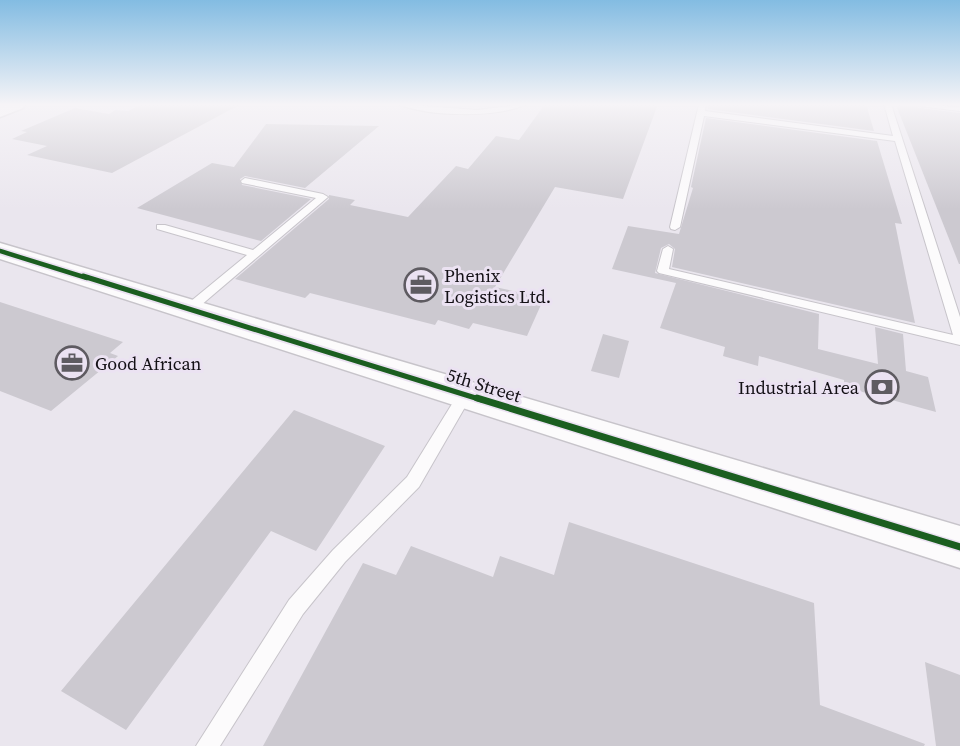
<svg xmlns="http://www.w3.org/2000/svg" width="960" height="746" font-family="'Source Serif 4',serif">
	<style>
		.building { fill: #ccc9d0 }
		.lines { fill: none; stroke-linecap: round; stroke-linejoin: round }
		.service-casing { stroke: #c7c4ca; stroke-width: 2 }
		.tertiary-casing { stroke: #c7c4ca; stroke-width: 3 }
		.secondary-casing { stroke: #c7c4ca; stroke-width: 3 }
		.service { fill: #fcfbfc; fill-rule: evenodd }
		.tertiary { fill: #fcfbfc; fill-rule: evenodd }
		.secondary { fill: #fcfbfc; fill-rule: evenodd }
		.cycleway-far2-casing { stroke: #ebe2f2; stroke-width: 8 }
		.cycleway-far1-casing { stroke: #ebe2f2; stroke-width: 9 }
		.cycleway-casing { stroke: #ebe2f2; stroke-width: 10 }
		.cycleway-far2 { stroke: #1b5e20; stroke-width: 4.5 }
		.cycleway-far1 { stroke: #1b5e20; stroke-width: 5 }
		.cycleway { stroke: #1b5e20; stroke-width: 7 }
		.labels { text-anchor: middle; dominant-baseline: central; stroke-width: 6; stroke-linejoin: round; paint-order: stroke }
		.poi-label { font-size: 18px; fill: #131015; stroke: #ebe2f2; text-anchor: start }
		.street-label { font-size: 18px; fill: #131015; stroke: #ebe2f2 }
	</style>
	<rect width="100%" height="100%" fill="#eae6ee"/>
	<g class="building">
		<path d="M143 104H241L112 173 27 155 47 146 12 139 27 132 21 131 75 108 109 114 115 110 128 111Z"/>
		<path d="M545 104H658L623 199 555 187 495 287 544 298 527 336 473 323 469 329 438 320 435 325 310 293 305 298 235 279 329 199V195L355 200 350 205 408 217 456 166 468 169 496 136 519 140Z"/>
		<path d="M709 104H866L874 131 708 109Z"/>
		<path d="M896 105 960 113V264H959Z"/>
		<path d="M706 118 877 141 902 224 895 223 915 323 672 267 675 249 669 244 661 248 655 273 819 314 818 349 878 364 875 327 903 334 906 371 928 377 936 412 844 387V380L759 356 758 366 723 356 725 347 660 328 676 283 612 269 628 226 679 234 693 188 691 187Z"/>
		<path d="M266 124 379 126 305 188 245 176 240 179 242 185 311 199 261 241 137 208 212 163 234 167Z"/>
		<path d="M0 302 123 342 110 353 118 356 51 411 0 391Z"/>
		<path d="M603 334 629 341 619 378 591 371Z"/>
		<path d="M294 410 385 446 316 551 271 531 126 730 61 691Z"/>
		<path d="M569 522 814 603 820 705 925 744 924 746H263L363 563 396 575 411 546 493 577 500 556 554 575Z"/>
		<path d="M925 662 960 675V746H936Z"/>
	</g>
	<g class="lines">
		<g class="service-casing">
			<g id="service">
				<path d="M398 104 477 110 527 104C498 118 427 117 398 104Z"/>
				<path d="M699 104H706L705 111 893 136 884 104H891L960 317V345L659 273 657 271 663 249 668 246 673 249 669 269 953 335 895 141 704 116 680 227 675 230 671 229 670 227Z"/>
				<path d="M916 104 960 107V111L919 106Z"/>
				<path d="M245 178 323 194 328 197 193 312H185L183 309 185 306 247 255 157 229V225H165L253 250 316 198 242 183 241 181Z"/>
				<path d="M465 390 470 391 472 395 419 487 345 562 303 614 220 746H196L289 600 333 550 407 477 460 391Z"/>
			</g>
		</g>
		<g class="tertiary-casing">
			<path id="tertiary" d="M0 243 960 526V568L0 259Z"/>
		</g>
		<g class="secondary-casing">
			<path id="secondary" d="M25 104 23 108 0 117V105Z"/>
		</g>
		<use href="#service" class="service"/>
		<use href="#tertiary" class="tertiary"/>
		<use href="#secondary" class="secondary"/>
		<g class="cycleway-far2-casing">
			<path id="cycleway-far2" d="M0 251 87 278"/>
		</g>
		<g class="cycleway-far1-casing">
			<path id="cycleway-far1" d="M83 276 482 400"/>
		</g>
		<g class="cycleway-casing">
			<path id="cycleway" d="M477 398 960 547"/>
		</g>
		<use href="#cycleway-far2" class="cycleway-far2"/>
		<use href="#cycleway-far1" class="cycleway-far1"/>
		<use href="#cycleway" class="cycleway"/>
	</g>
	<linearGradient id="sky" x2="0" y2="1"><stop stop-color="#83bce2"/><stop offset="0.5" stop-color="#f6f4f7"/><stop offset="1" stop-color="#f6f4f7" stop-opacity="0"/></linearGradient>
	<rect width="960" height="209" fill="url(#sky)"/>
	<defs>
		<g id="office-ring" transform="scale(1.725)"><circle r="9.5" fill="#ebe2f2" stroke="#5e5b61" stroke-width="1.5"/><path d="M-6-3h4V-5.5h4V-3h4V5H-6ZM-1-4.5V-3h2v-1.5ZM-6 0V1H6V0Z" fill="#5e5b61"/></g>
		<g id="bank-ring" transform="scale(1.725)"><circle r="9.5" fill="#ebe2f2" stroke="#5e5b61" stroke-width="1.5"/><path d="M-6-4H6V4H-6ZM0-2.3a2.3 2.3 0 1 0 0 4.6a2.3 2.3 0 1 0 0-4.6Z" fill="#5e5b61"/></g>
	</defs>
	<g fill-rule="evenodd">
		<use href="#office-ring" x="421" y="285"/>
		<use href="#office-ring" x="72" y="363"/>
		<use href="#bank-ring" x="882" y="387"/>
	</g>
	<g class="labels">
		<g class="poi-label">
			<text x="444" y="275">Phenix<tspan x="444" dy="21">Logistics Ltd.</tspan></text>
			<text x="95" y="363">Good African</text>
			<text x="859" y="387" text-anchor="end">Industrial Area</text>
		</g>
		<g class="street-label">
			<text transform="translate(484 385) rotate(17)">5th Street</text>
		</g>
	</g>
</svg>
